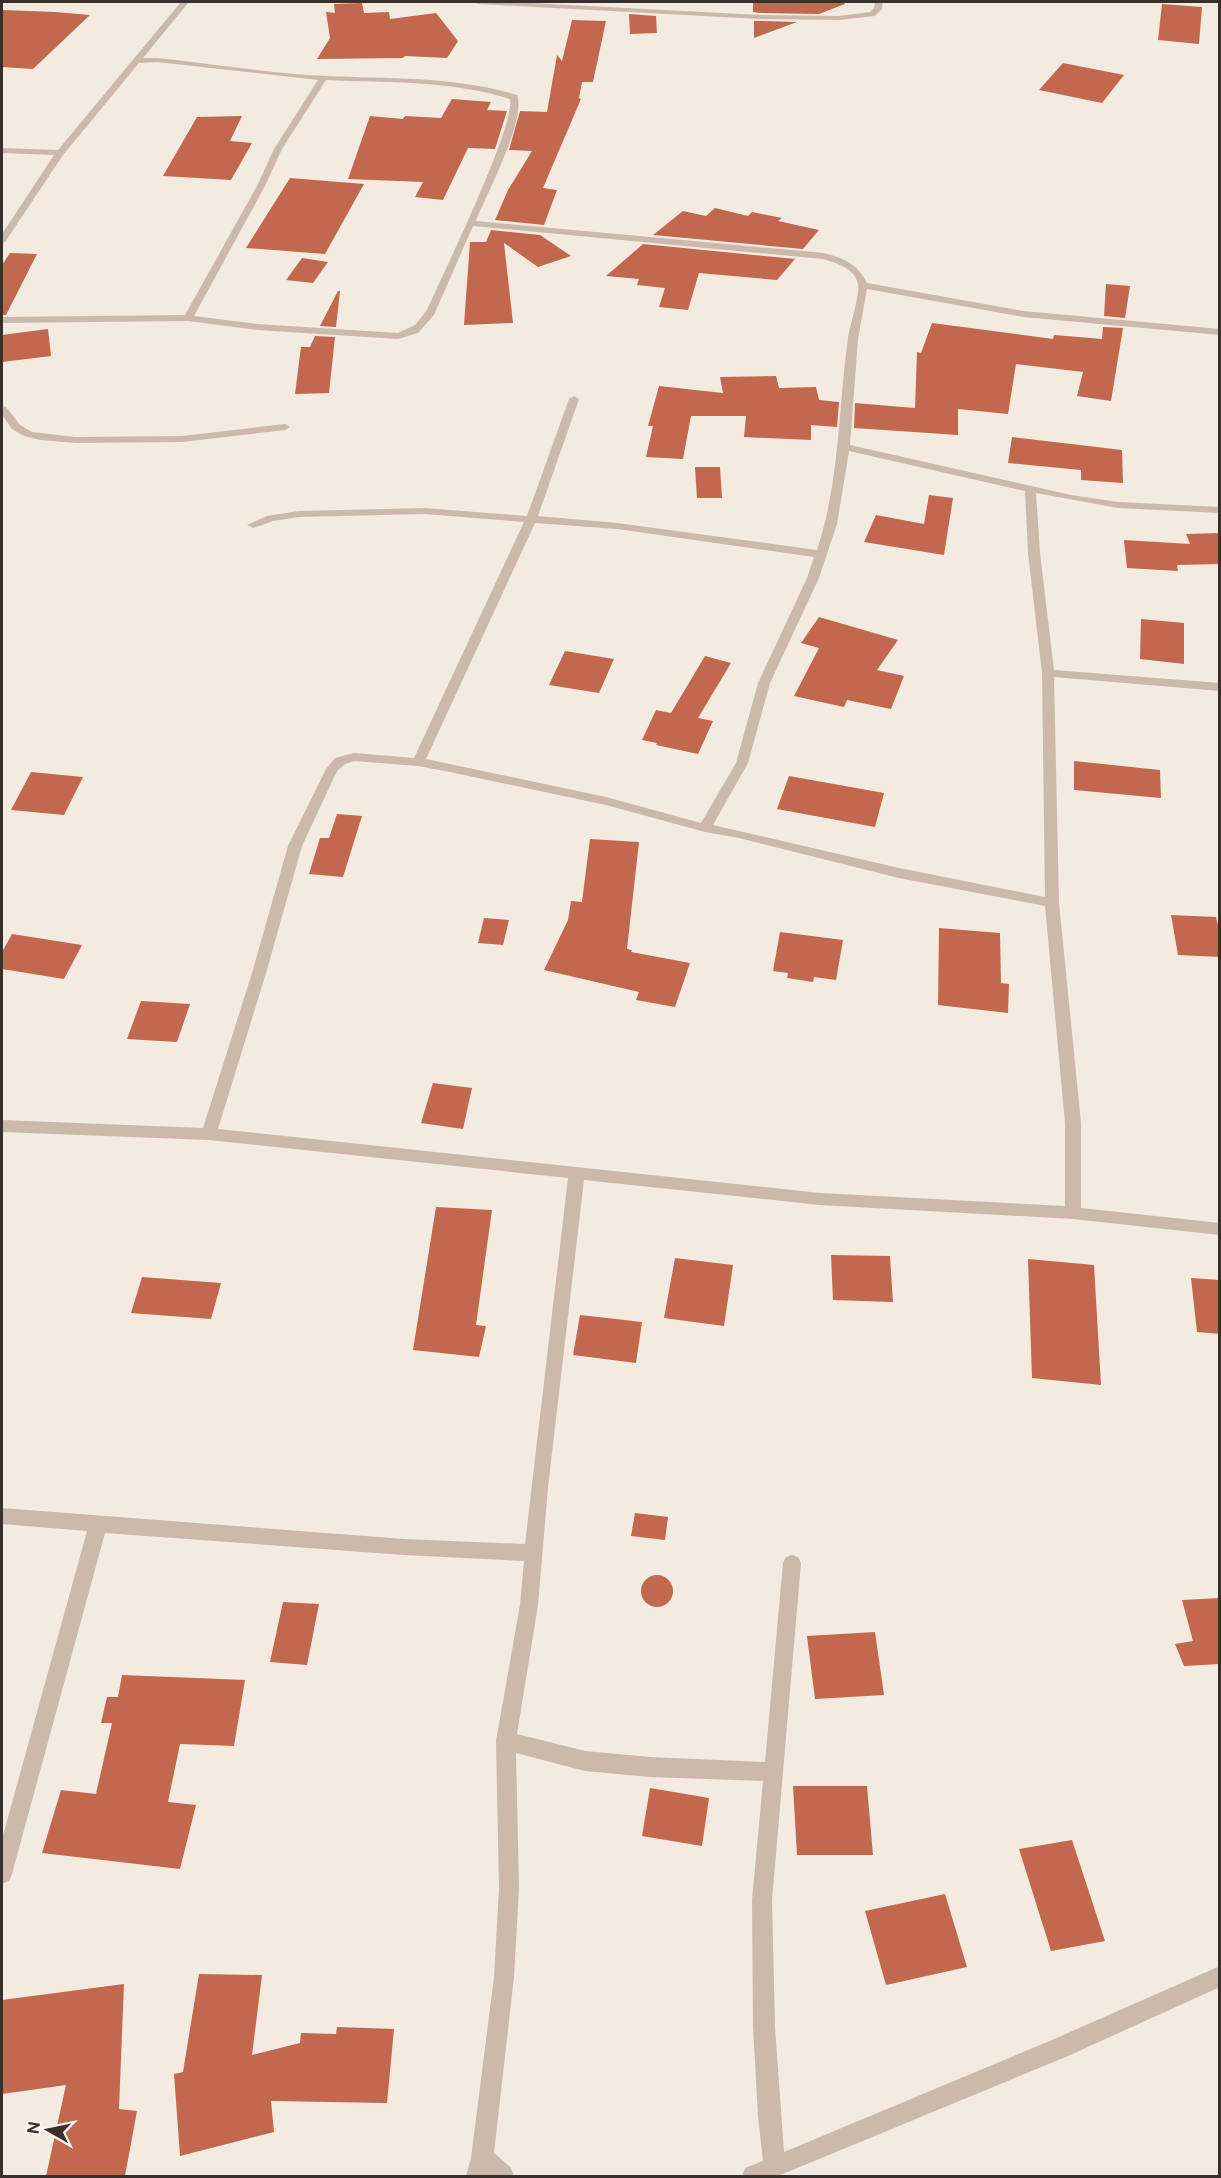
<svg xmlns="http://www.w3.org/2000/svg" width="1221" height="2178" font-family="'Public Sans',sans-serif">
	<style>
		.building { fill: #c2684e }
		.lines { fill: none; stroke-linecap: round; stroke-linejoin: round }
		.street { fill: #cbb9ac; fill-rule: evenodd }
	</style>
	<rect width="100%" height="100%" fill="#f3eae0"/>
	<g class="building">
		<path d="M753 2H844L845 4 819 14 760 13 753 12Z"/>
		<path d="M362 3 364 13 389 12 390 19 436 13 458 41 447 58 405 56 403 58 317 59 330 38 326 12 335 13 334 4Z"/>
		<path d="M1162 4 1202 7 1199 44 1158 40Z"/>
		<path d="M2 10 55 12 90 15 33 69 2 67Z"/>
		<path d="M629 14 656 16 657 33 630 34Z"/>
		<path d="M572 20 606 21 593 82H582L579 98 581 99 543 188 557 190 544 225 495 220 508 190 532 151 509 150 520 111 547 112 557 55 562 61Z"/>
		<path d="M754 21H760L797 22 754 38Z"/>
		<path d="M1063 63 1124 75 1102 103 1039 90Z"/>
		<path d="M452 99 491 102 487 110 507 111 495 149 468 148 443 200 415 197 423 182 348 179 370 116 403 119 405 116 441 118Z"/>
		<path d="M242 116 230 141 252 143 231 180 163 176 197 117Z"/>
		<path d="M290 178 364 184 325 254 246 248Z"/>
		<path d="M715 208 748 216 752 212 782 218 778 221 819 230 803 249 653 235 683 211 706 216Z"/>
		<path d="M491 230 540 235 571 256 538 267 504 243 513 323 464 325 470 242H486Z"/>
		<path d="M643 244 795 259 777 280 699 273 688 310 659 307 665 288 637 285 639 279 606 276Z"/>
		<path d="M10 253 37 254 6 315H2V265Z"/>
		<path d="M302 258 328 262 313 283 286 280Z"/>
		<path d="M1106 284 1130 286 1125 318 1104 316Z"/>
		<path d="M338 291H340L336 327 320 326Z"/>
		<path d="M932 323 1053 339 1054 335 1102 339 1103 327 1123 328 1111 401 1077 396 1083 372 1016 364 1008 414 958 409V435L854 428 855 403 915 408 917 352 921 353Z"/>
		<path d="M48 329 51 356 2 362V335Z"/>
		<path d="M315 336 335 337 329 393 295 394 301 347H310Z"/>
		<path d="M776 376 779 388 816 387 819 400 839 402 837 427 811 425V440L744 437 746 416H691L683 459 646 457 653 426H648L659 386 723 393 720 377Z"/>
		<path d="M1012 437 1122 450 1123 483 1081 480V470L1008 463Z"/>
		<path d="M695 467H720L722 498H697Z"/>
		<path d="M929 495 953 498 944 555 864 542 876 515 924 524Z"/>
		<path d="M1220 533V564L1177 565 1178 571 1127 568 1124 540 1190 544 1186 534Z"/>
		<path d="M819 617 898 640 877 670 904 676 891 709 847 700 844 707 794 696 819 648 801 643Z"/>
		<path d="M1141 619 1184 623V664L1140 659Z"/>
		<path d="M565 651 614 659 599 693 549 685Z"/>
		<path d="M705 656 731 663 698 718 713 721 698 754 656 745 657 743 642 740 656 710 671 713Z"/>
		<path d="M1074 761 1160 770 1161 798 1074 790Z"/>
		<path d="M31 772 83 777 64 815 11 810Z"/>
		<path d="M789 776 884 793 875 827 777 809Z"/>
		<path d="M337 814 362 816 343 877 309 874 320 838H329Z"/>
		<path d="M590 839 639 842 627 949 632 950 631 952 690 963 675 1007 636 1000 639 992 544 970 568 920 571 901 582 902Z"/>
		<path d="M1171 915 1216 917 1220 934V957L1178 955Z"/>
		<path d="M484 918 509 920 503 945 478 943Z"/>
		<path d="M939 928 1000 933 1001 983 1009 984 1008 1013 938 1005Z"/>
		<path d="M780 932 843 940 836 980 814 977 813 982 787 978 788 973 773 971Z"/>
		<path d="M12 934 82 945 64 979 2 969V952Z"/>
		<path d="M141 1001 190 1004 177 1042 127 1039Z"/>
		<path d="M433 1083 472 1088 463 1129 421 1123Z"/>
		<path d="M436 1207 492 1210 476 1325 486 1326 479 1357 413 1350Z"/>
		<path d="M831 1255 890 1256 893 1302 833 1300Z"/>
		<path d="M675 1258 733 1265 724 1326 664 1318Z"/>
		<path d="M1028 1259 1094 1265 1101 1385 1032 1378Z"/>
		<path d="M142 1277 221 1283 211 1319 131 1313Z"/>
		<path d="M1191 1278 1220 1280V1334L1197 1332Z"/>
		<path d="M580 1315 642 1322 636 1363 573 1355Z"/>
		<path d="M635 1513 668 1517 665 1540 631 1536Z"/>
		<circle cx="657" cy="1591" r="16"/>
		<path d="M1220 1598V1664L1184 1666 1175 1644 1193 1641 1182 1600Z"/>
		<path d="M283 1602 319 1604 307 1665 270 1662Z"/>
		<path d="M875 1632 884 1695 815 1699 807 1636Z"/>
		<path d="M122 1675 245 1680 234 1746 180 1744 168 1802 196 1805 180 1869 42 1853 61 1790 96 1794 112 1723H101L107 1697H118Z"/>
		<path d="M793 1786H867L873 1855H797Z"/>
		<path d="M650 1788 709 1798 702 1846 642 1836Z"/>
		<path d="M1072 1840 1105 1941 1051 1951 1019 1849Z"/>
		<path d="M945 1894 967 1967 886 1985 865 1911Z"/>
		<path d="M199 1974 262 1975 252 2055 300 2043 301 2033 336 2034 337 2027 394 2029 387 2103 271 2101 274 2132 180 2156 174 2074 183 2072Z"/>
		<path d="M124 1984 119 2109 137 2111 125 2176H46L66 2085 2 2094V2000Z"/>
	</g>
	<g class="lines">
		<g class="street">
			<path d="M181 2H189L143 58H157C213 64 269 73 326 76 391 79 454 76 517 95 527 119 486 195 476 221L824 253C843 258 858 264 867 283L1023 311 1220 329V335L1023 317 867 289 858 339 850 445 1071 495 1118 502 1220 507V513L1118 508 1036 493 1040 553 1054 670 1220 683V691L1054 677 1059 903 1081 1123V1208L1220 1223V1235L1073 1219 820 1205 584 1180 548 1487 538 1605 517 1734 585 1751 650 1757 765 1762 783 1563 786 1557 792 1555 798 1557 801 1563 772 1900 775 2027 784 2152 1052 2040 1220 1966V1987L1068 2056 778 2176H742L745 2168 763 2161 758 2116 753 2027 752 1900 763 1781 650 1777 585 1771 516 1753 519 1888 514 1977 494 2153 511 2168 514 2176H466L471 2158 494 1977 499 1888 496 1741 520 1605 524 1561 404 1555 105 1533 12 1874 9 1881 2 1884V1839L87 1531 2 1524V1508L404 1539 525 1544 568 1178 209 1140 2 1132V1120L203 1128 252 973 288 846 326 769 335 758 354 753 414 758 524 522 425 514 299 517 273 521 253 528 247 525 267 516 299 511 425 508 527 516 569 399 574 396 579 399 538 516 617 523 817 550C840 481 838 409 848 338 850 324 860 297 858 284 855 268 836 263 823 259L473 226 434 315 418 333 398 339 257 330 188 321 2 323V317L185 315 257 186 274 149 318 80 157 62 139 63 63 155 5 242 2 243V234L54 155 2 153V148L58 150ZM326 80C388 83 450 80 510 99 516 125 442 276 427 310L415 325 398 333 257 324 194 316 265 186 282 149ZM849 451 1025 491 1028 553 1042 673 1045 897 899 868 713 825 748 763 770 683 819 578 837 524ZM535 523 617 529 814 557 807 578 758 683 736 763 701 823 606 797 426 759ZM354 761 418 766 450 772 606 805 705 832 739 838 899 878 1045 906 1065 1123V1206L820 1193 218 1129 266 973 302 846 337 771 345 764Z"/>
			<path d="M474 2H512L760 15 839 16 870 12 874 8 875 2H883L882 9 875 16 839 20 760 19 478 4Z"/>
			<path d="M2 406 6 407 20 425 32 432 76 437 182 436 285 424 290 427 285 430 182 442 76 443 40 440 24 436 12 429 2 415Z"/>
		</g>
	</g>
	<rect width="1221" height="2178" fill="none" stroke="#392f2b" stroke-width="6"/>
	<g transform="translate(48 2130) rotate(279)" stroke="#faf4ed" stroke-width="4.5" paint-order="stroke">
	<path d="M0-4.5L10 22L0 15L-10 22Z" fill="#392f2b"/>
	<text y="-9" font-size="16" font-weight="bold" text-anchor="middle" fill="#392f2b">N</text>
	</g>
</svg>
